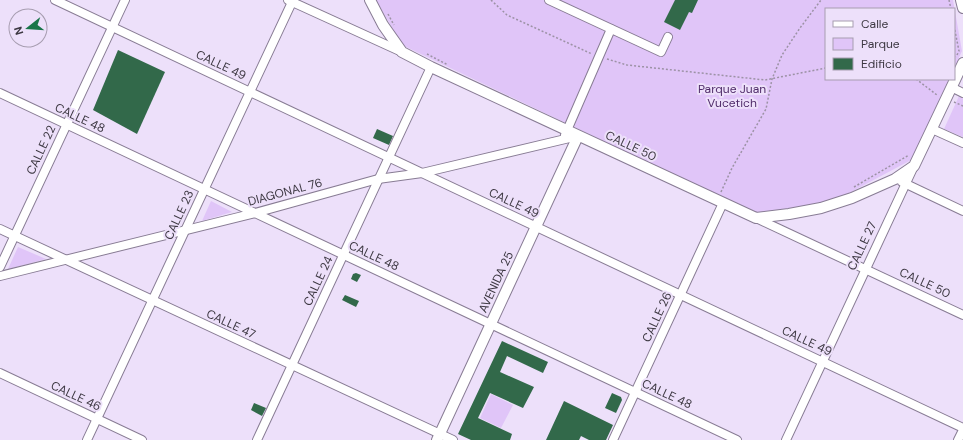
<svg xmlns="http://www.w3.org/2000/svg" width="963" height="440" font-family="'DM Sans',sans-serif">
	<style>
		.green { fill: #e0c5f8 }
		.building { fill: #32694a }
		.lines { fill: none; stroke-linecap: round; stroke-linejoin: round }
		.minor-casing { stroke: #887c94; stroke-width: 10 }
		.major-casing { stroke: #887c94; stroke-width: 12 }
		.path { stroke: #9c92a5; stroke-width: 1.5; stroke-dasharray: 2 2; stroke-linecap: butt }
		.minor { stroke: #fff; stroke-width: 8 }
		.major { stroke: #fff; stroke-width: 10 }
		.labels { text-anchor: middle; dominant-baseline: central; stroke-width: 4; stroke-linejoin: round; paint-order: stroke }
		.street-label { font-size: 12px; fill: #3d3842; stroke: #ede0fa }
		.park-label { font-size: 12px; fill: #502c6a; stroke: #ede0fa }
	</style>
	<rect width="100%" height="100%" fill="#ede0fa"/>
	<g class="green">
		<path d="M376 0H953L962 51 954 69V9H826V79H949L913 159 836 200 756 214 402 45Z"/>
		<path d="M959 96 963 98V137L944 129Z"/>
		<path d="M211 201 232 212 202 221Z"/>
		<path d="M18 247 46 259 8 269Z"/>
		<path d="M491 394 513 405 501 428 480 418Z"/>
	</g>
	<g class="building">
		<path d="M675 0H698L692 13 689 12 680 30 664 22Z"/>
		<path d="M118 50 165 72 137 134 93 110Z"/>
		<path d="M377 129 393 136 389 145 373 138Z"/>
		<path d="M356 273 361 275 357 282 351 279 353 274Z"/>
		<path d="M345 295 359 301 356 307 342 300Z"/>
		<path d="M502 341 548 362 543 373 507 356 500 372 534 387 523 408 490 393 478 418 512 434 510 440H471L458 434Z"/>
		<path d="M612 393 621 397 622 400 616 413 605 408Z"/>
		<path d="M564 401 613 425 606 440H589L581 436 579 440H546Z"/>
		<path d="M254 403 266 408 262 416 251 410Z"/>
	</g>
	<g class="lines">
		<g class="minor-casing">
			<g id="minor">
				<path d="M55 0 963 428"/>
				<path d="M288 0 402 52"/>
				<path d="M549 0 661 52 668 37"/>
				<path d="M951 87 963 93"/>
				<path d="M0 93 737 440"/>
				<path d="M932 129 963 143"/>
				<path d="M565 135 611 29"/>
				<path d="M902 182 963 211"/>
				<path d="M756 218 963 315"/>
				<path d="M0 229 453 440"/>
				<path d="M0 267 125 0"/>
				<path d="M0 276 255 213 378 179 422 173 578 136"/>
				<path d="M0 373 142 440"/>
				<path d="M87 440 293 0"/>
				<path d="M257 440 431 67"/>
				<path d="M613 440 723 203"/>
				<path d="M786 440 914 166"/>
				<path d="M958 440 963 430"/>
			</g>
		</g>
		<g class="major-casing">
			<g id="major">
				<path d="M370 0 383 25 402 52 431 67 756 218 789 214 821 208 852 198 895 179 914 166 963 63"/>
				<path d="M961 0 963 8"/>
				<path d="M437 440 578 136"/>
			</g>
		</g>
		<g class="path">
			<path d="M491 0 507 15 592 54"/>
			<path d="M949 0 951 9"/>
			<path d="M388 14 394 25"/>
			<path d="M954 26 959 51 956 57"/>
			<path d="M427 54 448 65"/>
			<path d="M607 59 627 65 765 80 826 68"/>
			<path d="M916 79 937 95"/>
			<path d="M954 102 963 106"/>
			<path d="M854 187 909 155"/>
			<path d="M721 192 732 168 766 109 772 79 782 55 800 28 821 0"/>
		</g>
		<use href="#minor" class="minor"/>
		<use href="#major" class="major"/>
	</g>
	<g class="labels">
		<g class="street-label">
			<text transform="translate(221 65) rotate(25)">CALLE 49</text>
			<text transform="translate(80 118) rotate(25)">CALLE 48</text>
			<text transform="translate(631 146) rotate(25)">CALLE 50</text>
			<text transform="translate(41 150) rotate(-65)">CALLE 22</text>
			<text transform="translate(285 192) rotate(-15)">DIAGONAL 76</text>
			<text transform="translate(514 203) rotate(25)">CALLE 49</text>
			<text transform="translate(179 215) rotate(-65)">CALLE 23</text>
			<text transform="translate(862 246) rotate(-65)">CALLE 27</text>
			<text transform="translate(374 256) rotate(25)">CALLE 48</text>
			<text transform="translate(318 281) rotate(-65)">CALLE 24</text>
			<text transform="translate(496 282) rotate(-65)">AVENIDA 25</text>
			<text transform="translate(925 283) rotate(25)">CALLE 50</text>
			<text transform="translate(657 317) rotate(-65)">CALLE 26</text>
			<text transform="translate(231 324) rotate(25)">CALLE 47</text>
			<text transform="translate(807 341) rotate(25)">CALLE 49</text>
			<text transform="translate(667 394) rotate(25)">CALLE 48</text>
			<text transform="translate(76 396) rotate(25)">CALLE 46</text>
		</g>
		<g class="park-label">
			<text x="732" y="89">Parque Juan<tspan x="732" dy="14">Vucetich</tspan></text>
		</g>
	</g>
	<rect x="825" y="8" width="130" height="72" fill="#ede0fa" stroke="#a79db0"/>
	<rect x="833" y="21" width="20" height="6" fill="#ffffff" stroke="#a79db0"/>
	<text x="861" y="28" font-size="12" fill="#3d3842">Calle</text>
	<rect x="833" y="38" width="20" height="12" fill="#e0c5f8" stroke="#a79db0"/>
	<text x="861" y="48" font-size="12" fill="#3d3842">Parque</text>
	<rect x="833" y="58" width="20" height="12" fill="#32694a" stroke="#a79db0"/>
	<text x="861" y="68" font-size="12" fill="#3d3842">Edificio</text>
	<g transform="translate(28 28) rotate(253)"><circle r="19" fill="#ede0fa" stroke="#a79db0"/>
	<path d="M0-3L7 15L0 10L-7 15Z" fill="#197549"/>
	<text y="-6" font-size="11" font-weight="bold" text-anchor="middle" fill="#3d3842">N</text>
	</g>
</svg>
